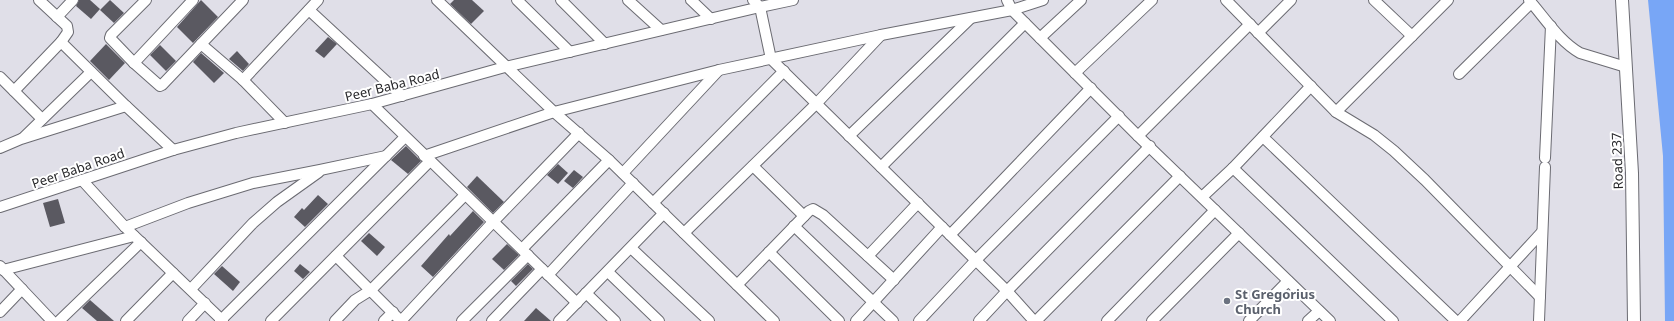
<svg xmlns="http://www.w3.org/2000/svg" width="1674" height="321" font-family="'Noto Sans',sans-serif">
	<style>
		.water { fill: #78a6f6 }
		.building { fill: #5a5961 }
		.lines { fill: none; stroke-linecap: round; stroke-linejoin: round }
		.minor-casing { stroke: #6b6b72; stroke-width: 12 }
		.tertiary-casing { stroke: #6b6b72; stroke-width: 14 }
		.minor { stroke: #fff; stroke-width: 10 }
		.tertiary { stroke: #fff; stroke-width: 12 }
		.worship-dot { fill: #6b7280; stroke: #fff; stroke-width: 1.5 }
		.labels { text-anchor: middle; dominant-baseline: central; stroke-width: 4; stroke-linejoin: round; paint-order: stroke }
		.street-label { font-size: 13px; fill: #28282b; stroke: #fff }
		.worship-label { font-size: 13px; font-weight: bold; fill: #5b616d; stroke: #fff; text-anchor: start }
	</style>
	<rect width="100%" height="100%" fill="#e0dfe8"/>
	<path class="water" d="M1648 0H1674V321H1665L1663 156Z"/>
	<g class="building">
		<path d="M79 0H90L100 9 91 19 76 6Z"/>
		<path d="M110 0 124 13 114 23 100 10Z"/>
		<path d="M201 0 218 17 193 43 177 27Z"/>
		<path d="M454 0H472L484 11 471 24 450 4Z"/>
		<path d="M328 37 337 44 324 58 315 51Z"/>
		<path d="M106 44 125 63 109 80 90 61Z"/>
		<path d="M160 45 176 61 166 71 150 55Z"/>
		<path d="M237 51 249 64 243 71 229 59Z"/>
		<path d="M201 53 224 73 214 83 193 62Z"/>
		<path d="M406 146 421 161 408 174 391 160Z"/>
		<path d="M558 164 568 173 558 184 547 175Z"/>
		<path d="M574 170 583 177 573 188 564 181Z"/>
		<path d="M477 176 504 202 493 213 467 187Z"/>
		<path d="M318 195 328 204 305 227 294 217 302 208 304 210Z"/>
		<path d="M58 199 65 223 50 227 43 203Z"/>
		<path d="M473 211 484 222 433 277 421 266 449 234 450 236Z"/>
		<path d="M369 233 385 247 377 256 361 241Z"/>
		<path d="M507 244 519 255 504 270 492 259Z"/>
		<path d="M300 264 310 272 303 279 294 271Z"/>
		<path d="M528 264 533 269 516 286 511 281Z"/>
		<path d="M222 266 240 282 233 291 214 274Z"/>
		<path d="M90 300 114 321H97L82 308Z"/>
		<path d="M536 308 551 321H524Z"/>
	</g>
	<g class="lines">
		<g class="minor-casing">
			<g id="minor">
				<path d="M146 0 111 35 110 38 134 63 160 86 162 85 243 0"/>
				<path d="M437 0 554 112 609 160 774 321"/>
				<path d="M517 0 570 52"/>
				<path d="M561 0 605 44"/>
				<path d="M628 0 661 30"/>
				<path d="M691 0 711 19"/>
				<path d="M753 0 760 7 771 59 942 227 1007 291 1034 321"/>
				<path d="M1007 0 1012 10 1138 136 1330 321"/>
				<path d="M1226 0 1336 112 1374 135 1394 151 1425 180 1540 297"/>
				<path d="M1374 0 1412 36"/>
				<path d="M1529 0C1545 18 1559 41 1580 53L1626 67"/>
				<path d="M309 10 402 96"/>
				<path d="M57 17 73 0"/>
				<path d="M1258 33 1291 0"/>
				<path d="M1040 38 1081 0"/>
				<path d="M61 42 126 106 173 150"/>
				<path d="M201 44 243 80 285 123"/>
				<path d="M134 63 193 0"/>
				<path d="M1075 73 1152 0"/>
				<path d="M1459 74 1531 3"/>
				<path d="M0 77 42 119"/>
				<path d="M243 80 318 0"/>
				<path d="M14 91 61 42 68 32 67 26 39 0"/>
				<path d="M372 104 577 303"/>
				<path d="M1336 112 1448 0"/>
				<path d="M849 136 971 18"/>
				<path d="M1138 136 1250 24"/>
				<path d="M1263 137 1456 321"/>
				<path d="M23 138 91 72"/>
				<path d="M0 148 21 139 126 106"/>
				<path d="M424 156 554 112 719 70 881 35 1012 10 1043 0"/>
				<path d="M1545 158 1551 26"/>
				<path d="M753 166 804 216"/>
				<path d="M881 167 1025 23"/>
				<path d="M1233 168 1393 321"/>
				<path d="M623 173 719 70"/>
				<path d="M82 180 125 227 223 321"/>
				<path d="M1202 197 1233 168 1311 86"/>
				<path d="M653 203 784 71"/>
				<path d="M0 207 173 150 236 133 372 104 505 67 760 7 793 0"/>
				<path d="M794 226 893 321"/>
				<path d="M125 227 188 203 253 183 320 170 386 156"/>
				<path d="M684 233 816 104 881 35"/>
				<path d="M950 235 1091 88"/>
				<path d="M631 248 709 321"/>
				<path d="M522 249 609 160"/>
				<path d="M769 252 839 321"/>
				<path d="M336 256 401 321"/>
				<path d="M868 256 918 203"/>
				<path d="M0 266 52 321"/>
				<path d="M3 270 134 236"/>
				<path d="M608 272 659 321"/>
				<path d="M548 275 633 183"/>
				<path d="M737 285 809 211 813 209 823 215 894 280"/>
				<path d="M191 289 253 223 277 202 319 172"/>
				<path d="M586 293 615 321"/>
				<path d="M0 312 22 289"/>
				<path d="M59 321 141 242"/>
				<path d="M126 321 173 273"/>
				<path d="M188 321 205 303"/>
				<path d="M220 321 405 137"/>
				<path d="M271 321 430 161"/>
				<path d="M335 321 355 300 371 290 465 195"/>
				<path d="M384 321 393 312"/>
				<path d="M401 321 493 222 579 133"/>
				<path d="M462 321 528 255"/>
				<path d="M492 321 542 269"/>
				<path d="M559 321 664 213"/>
				<path d="M856 321 942 227"/>
				<path d="M919 321 976 260 1119 116"/>
				<path d="M979 321 1007 291 1150 146"/>
				<path d="M1036 321 1180 176"/>
				<path d="M1107 321 1215 210"/>
				<path d="M1152 321 1239 233"/>
				<path d="M1249 321 1288 281"/>
				<path d="M1308 321 1319 311"/>
				<path d="M1460 321 1542 232"/>
				<path d="M1539 321 1545 167"/>
			</g>
		</g>
		<g class="tertiary-casing">
			<path id="tertiary" d="M1622 0 1632 173 1634 321"/>
		</g>
		<use href="#minor" class="minor"/>
		<use href="#tertiary" class="tertiary"/>
	</g>
	<circle class="worship-dot" cx="1227" cy="301" r="4"/>
	<g class="labels">
		<g class="street-label">
			<text transform="translate(392 85) rotate(-14)">Peer Baba Road</text>
			<text transform="translate(1617 161) rotate(-92)">Road 237</text>
			<text transform="translate(78 168) rotate(-19)">Peer Baba Road</text>
		</g>
		<g class="worship-label">
			<text x="1235" y="294">St Gregorius<tspan x="1235" dy="15">Church</tspan></text>
		</g>
	</g>
</svg>
